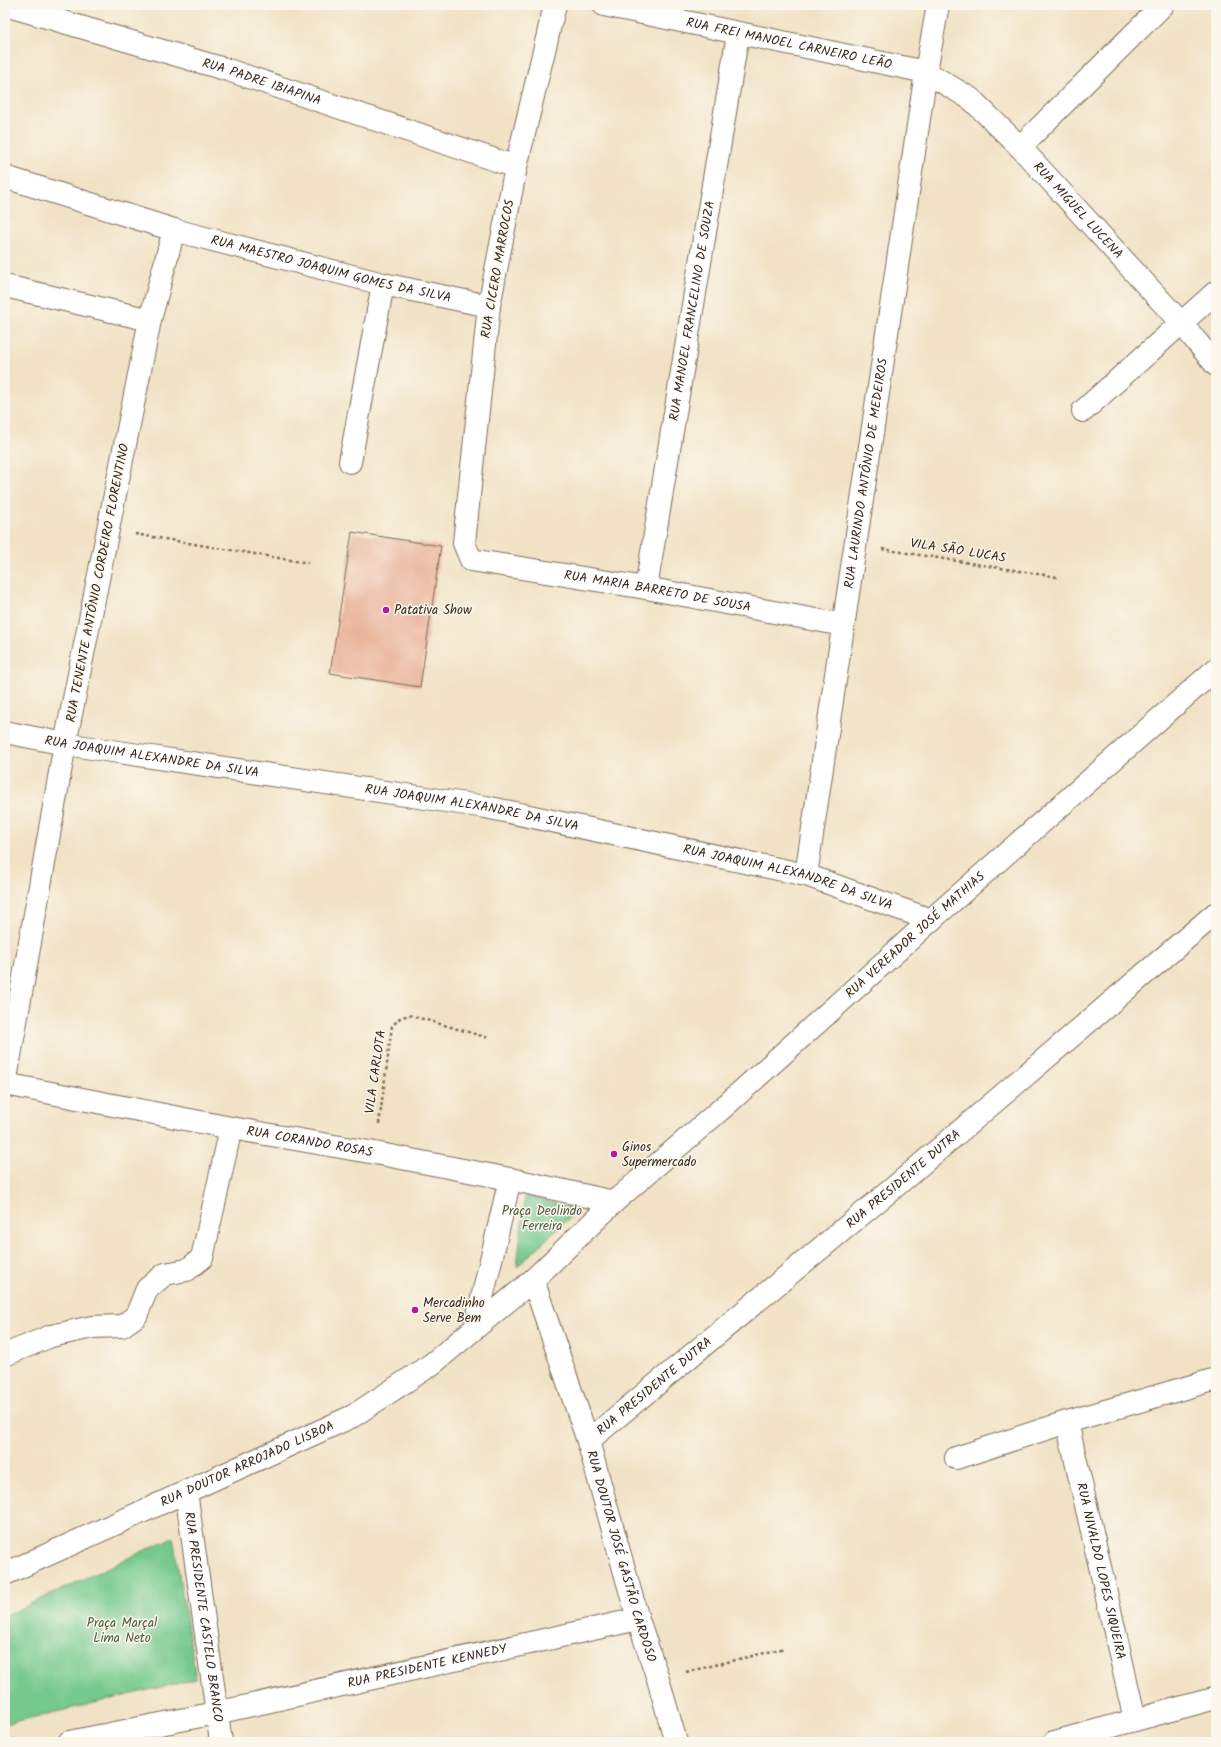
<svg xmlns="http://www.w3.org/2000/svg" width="1221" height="1747" font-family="Kalam,sans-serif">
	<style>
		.green { fill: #74c98d; stroke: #587a56 }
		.building { fill: #e9b29a }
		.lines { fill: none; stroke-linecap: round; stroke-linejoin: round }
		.minor-casing { stroke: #7b6a58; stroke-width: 24 }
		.tertiary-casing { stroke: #7b6a58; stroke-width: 24 }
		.path { stroke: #7b6a58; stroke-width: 2.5; stroke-dasharray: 3 3; stroke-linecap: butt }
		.minor { stroke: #fff; stroke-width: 22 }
		.tertiary { stroke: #fff; stroke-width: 22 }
		.poi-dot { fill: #b5179e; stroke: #fbf7ec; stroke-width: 1.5 }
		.labels { text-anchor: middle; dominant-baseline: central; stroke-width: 3; stroke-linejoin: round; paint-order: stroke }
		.street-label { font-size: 13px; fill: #3b2a1e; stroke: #fbf7ec }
		.poi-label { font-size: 13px; fill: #3b2a1e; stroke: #fbf7ec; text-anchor: start }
		.park-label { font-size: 13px; fill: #4c5a3f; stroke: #fbf7ec }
	</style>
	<rect width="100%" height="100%" fill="#fbf7ec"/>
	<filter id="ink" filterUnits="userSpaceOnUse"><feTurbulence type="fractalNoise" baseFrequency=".025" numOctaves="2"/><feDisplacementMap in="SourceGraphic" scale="8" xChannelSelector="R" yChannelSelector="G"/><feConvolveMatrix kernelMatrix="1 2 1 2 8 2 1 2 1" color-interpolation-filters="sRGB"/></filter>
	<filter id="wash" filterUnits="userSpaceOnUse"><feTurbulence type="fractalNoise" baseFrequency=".012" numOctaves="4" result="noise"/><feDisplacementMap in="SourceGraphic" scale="16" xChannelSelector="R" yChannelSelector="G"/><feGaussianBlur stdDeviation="0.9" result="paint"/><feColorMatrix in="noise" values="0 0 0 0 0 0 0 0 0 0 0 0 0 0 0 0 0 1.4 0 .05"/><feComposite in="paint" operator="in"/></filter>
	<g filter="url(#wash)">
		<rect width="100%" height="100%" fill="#f1e2c5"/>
		<g class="green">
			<path d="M525 1195 578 1210 517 1267Z"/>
			<path d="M173 1537 196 1679 5 1724V1616Z"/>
		</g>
		<g id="blocks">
			<path class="building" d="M352 532 441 546 420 687 330 673Z"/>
		</g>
	</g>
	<g filter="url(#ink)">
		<use href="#blocks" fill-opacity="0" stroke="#7b6a58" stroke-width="1"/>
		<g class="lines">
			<g class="minor-casing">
				<g id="minor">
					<path id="s1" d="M5 5 228 70 516 167"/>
					<path id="s2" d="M555 5 516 167 489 306 464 543 471 560 646 588 843 625"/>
					<path d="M1020 147 1163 5"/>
					<path d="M5 177 174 230 150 320 65 744 5 1084"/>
					<path id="s3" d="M174 230 383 284 489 306"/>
					<path d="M5 286 150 320"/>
					<path d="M1083 411 1216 292"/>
					<path d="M350 462 383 284"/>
					<path id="s4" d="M646 588 738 34"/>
					<path id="s5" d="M5 732 65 744 486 807 806 875 931 920"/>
					<path id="s6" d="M806 875 926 72 938 5"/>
					<path id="s7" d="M5 1084 231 1128 375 1153 510 1179 614 1202"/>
					<path id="s8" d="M533 1280 588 1441 638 1619 658 1679 676 1742"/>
					<path d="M475 1328 510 1179"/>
					<path d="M5 1355 51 1336 92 1327 122 1326 136 1316 147 1289 165 1274 187 1270 202 1258 231 1128"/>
					<path id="s9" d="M1067 1422 1135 1720"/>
					<path id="s10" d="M588 1441 891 1190 1216 913"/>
					<path d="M956 1458 1067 1422 1216 1379"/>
					<path id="s11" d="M69 1742 216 1713 638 1619"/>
					<path d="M1054 1742 1216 1698"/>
				</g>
			</g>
			<g class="tertiary-casing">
				<g id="tertiary">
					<path id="s12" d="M604 5 926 72 971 99 1020 147 1182 324 1216 365"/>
					<path id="s13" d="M186 1491 221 1742"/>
					<path id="s14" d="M5 1574 353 1416 432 1364 533 1280 614 1202 726 1105 931 920 1216 669"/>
				</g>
			</g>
			<g class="path">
				<path d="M135 534 308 563"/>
				<path d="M882 549 1057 577"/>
				<path d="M379 1124 392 1026 400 1018 409 1015 489 1038"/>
				<path d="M686 1672 785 1648"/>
			</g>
			<use href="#minor" class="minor"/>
			<use href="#tertiary" class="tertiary"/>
		</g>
	</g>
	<g class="poi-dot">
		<circle cx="386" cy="610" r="4"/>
		<circle cx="614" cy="1154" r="4"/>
		<circle cx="415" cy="1310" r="4"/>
	</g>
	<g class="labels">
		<g class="street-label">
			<text stroke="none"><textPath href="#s12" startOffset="189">RUA FREI MANOEL CARNEIRO LEÃO</textPath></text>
			<text stroke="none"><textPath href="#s1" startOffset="268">RUA PADRE IBIAPINA</textPath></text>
			<text stroke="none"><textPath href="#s12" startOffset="536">RUA MIGUEL LUCENA</textPath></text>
			<text stroke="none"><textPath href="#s3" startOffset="162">RUA MAESTRO JOAQUIM GOMES DA SILVA</textPath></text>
			<text transform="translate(498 269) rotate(-80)">RUA CICERO MARROCOS</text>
			<text stroke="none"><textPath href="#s4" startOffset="281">RUA MANOEL FRANCELINO DE SOUZA</textPath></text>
			<text stroke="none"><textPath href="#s6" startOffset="406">RUA LAURINDO ANTÔNIO DE MEDEIROS</textPath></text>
			<text transform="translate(958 551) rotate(9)">VILA SÃO LUCAS</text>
			<text transform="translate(98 583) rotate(-79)">RUA TENENTE ANTÔNIO CORDEIRO FLORENTINO</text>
			<text stroke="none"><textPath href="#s2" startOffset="754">RUA MARIA BARRETO DE SOUSA</textPath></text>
			<text stroke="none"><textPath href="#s5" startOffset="149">RUA JOAQUIM ALEXANDRE DA SILVA</textPath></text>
			<text stroke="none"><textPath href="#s5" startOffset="473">RUA JOAQUIM ALEXANDRE DA SILVA</textPath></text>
			<text stroke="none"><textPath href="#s5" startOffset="797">RUA JOAQUIM ALEXANDRE DA SILVA</textPath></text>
			<text stroke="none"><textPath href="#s14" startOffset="1123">RUA VEREADOR JOSÉ MATHIAS</textPath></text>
			<text transform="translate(376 1072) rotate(-82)">VILA CARLOTA</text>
			<text stroke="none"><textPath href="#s7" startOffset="310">RUA CORANDO ROSAS</textPath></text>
			<text stroke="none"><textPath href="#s10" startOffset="410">RUA PRESIDENTE DUTRA</textPath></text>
			<text stroke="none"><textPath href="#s10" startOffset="86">RUA PRESIDENTE DUTRA</textPath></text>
			<text stroke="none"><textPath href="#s14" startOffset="266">RUA DOUTOR ARROJADO LISBOA</textPath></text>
			<text stroke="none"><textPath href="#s8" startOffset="290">RUA DOUTOR JOSÉ GASTÃO CARDOSO</textPath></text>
			<text stroke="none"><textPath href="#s9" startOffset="153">RUA NIVALDO LOPES SIQUEIRA</textPath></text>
			<text stroke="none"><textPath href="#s13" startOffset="127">RUA PRESIDENTE CASTELO BRANCO</textPath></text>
			<text stroke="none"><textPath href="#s11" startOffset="366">RUA PRESIDENTE KENNEDY</textPath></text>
		</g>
		<g class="poi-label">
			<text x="394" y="610">Patativa Show</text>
			<text x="622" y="1147">Ginos<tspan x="622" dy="15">Supermercado</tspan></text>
			<text x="423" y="1303">Mercadinho<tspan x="423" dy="15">Serve Bem</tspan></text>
		</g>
		<g class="park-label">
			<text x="542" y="1211">Praça Deolindo<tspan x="542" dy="15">Ferreira</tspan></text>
			<text x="122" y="1623">Praça Marçal<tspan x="122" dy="15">Lima Neto</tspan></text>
		</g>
	</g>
	<rect width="1221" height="1747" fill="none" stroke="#fbf7ec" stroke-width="20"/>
</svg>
